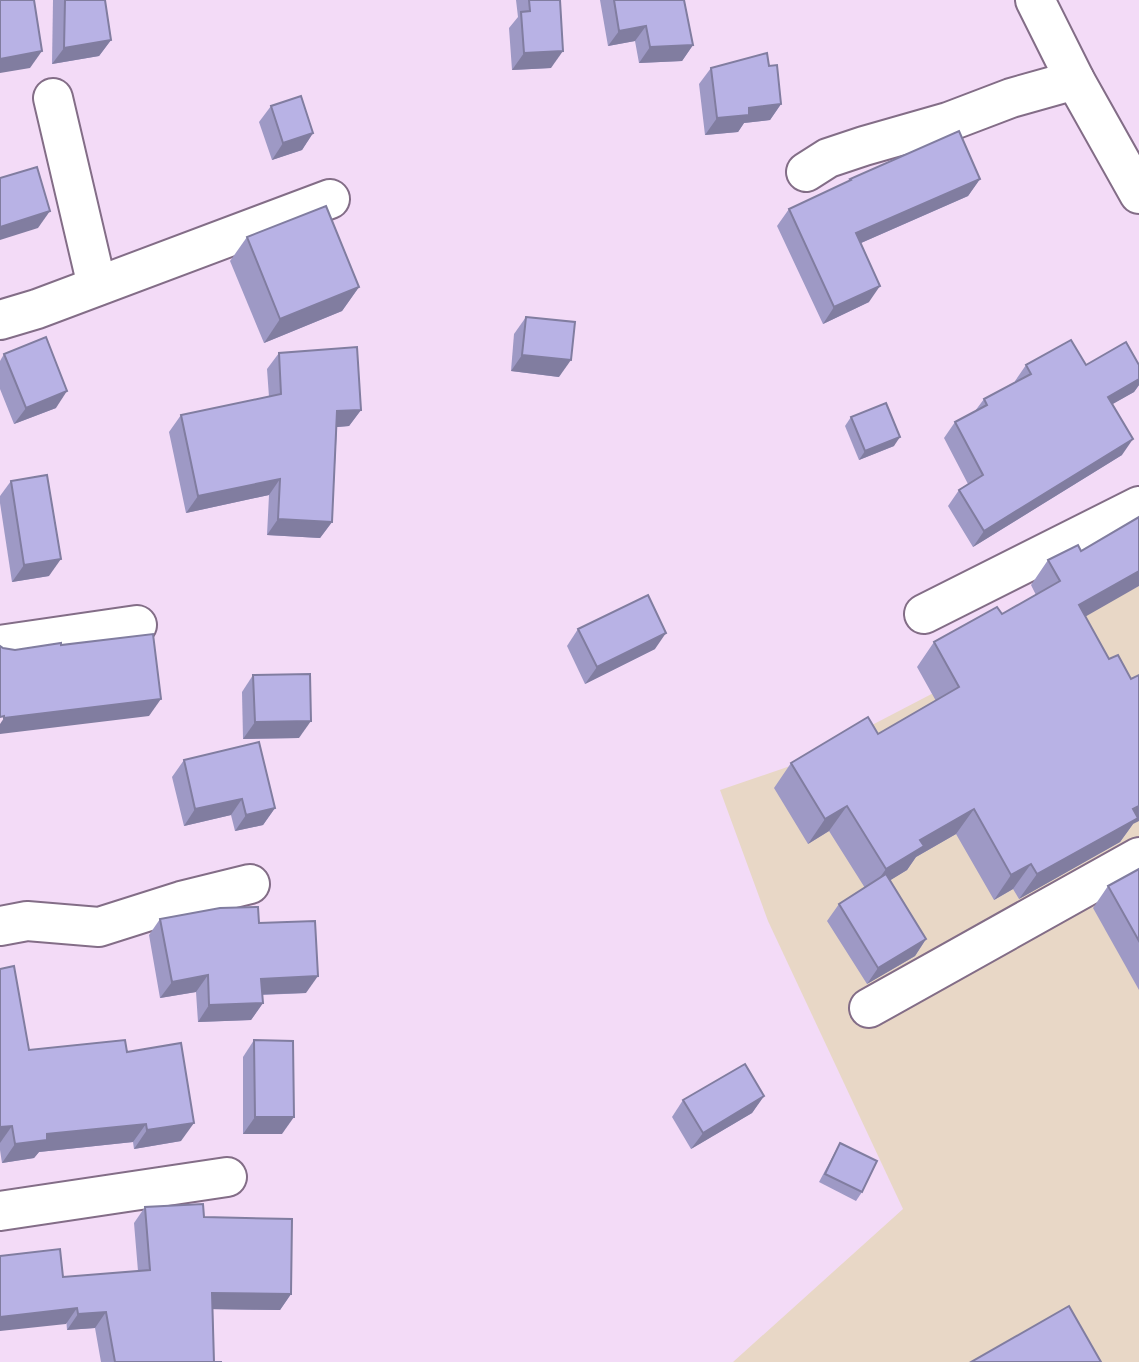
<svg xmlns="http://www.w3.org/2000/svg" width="1139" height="1362" font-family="Commissioner,sans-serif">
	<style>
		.industrial { fill: #e8d7c6 }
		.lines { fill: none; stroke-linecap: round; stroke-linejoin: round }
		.minor-casing { stroke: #836d87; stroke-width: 42 }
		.highway-casing { stroke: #836d87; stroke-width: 42 }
		.minor { stroke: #fff; stroke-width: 38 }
		.highway { stroke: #fff; stroke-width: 38 }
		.wall { fill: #9e99c5 }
		.shaded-wall { fill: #817da0 }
		.building { fill: #b8b2e5; stroke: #817da0; stroke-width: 2 }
	</style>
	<rect width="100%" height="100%" fill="#f3dbf7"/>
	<path class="industrial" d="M1139 586V1362H733L903 1209 768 921 720 790 799 763Z"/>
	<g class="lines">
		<g class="minor-casing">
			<g id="minor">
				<path d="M53 98 97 286"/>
				<path d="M806 172 828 158 864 146 948 122 1011 98 1075 80"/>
				<path d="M0 320 37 309 330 199"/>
				<path d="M924 614 1139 506"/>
				<path d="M0 645 137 625"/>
				<path d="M0 926 27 921 99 927 181 901 250 884"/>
				<path d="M869 1008 1139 857"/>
				<path d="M0 1211 227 1177"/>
			</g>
		</g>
		<g class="highway-casing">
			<path id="highway" d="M1035 0 1075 80 1139 194"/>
		</g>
		<use href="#minor" class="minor"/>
		<use href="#highway" class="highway"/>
	</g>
	<g class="wall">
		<path d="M53 0H105L111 40 99 56 52 64Z"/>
		<path d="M516 0H560L551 68 512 70 509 28 518 17Z"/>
		<path d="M600 0H684L693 45 682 61 639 63 635 41 608 46Z"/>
		<path d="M769 66 781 104 770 120 744 123 738 132 705 135 699 84 711 68Z"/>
		<path d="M271 106 313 133 302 150 272 160 259 122Z"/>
		<path d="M850 179H980L968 196 861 243 869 302 823 324 777 226 789 209 848 182Z"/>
		<path d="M247 237 359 287 342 311 264 343 230 261Z"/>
		<path d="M526 317 559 377 511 371 514 334Z"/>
		<path d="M279 353 361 410 349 426 337 427 332 522 320 538 267 535 269 495 186 513 169 432 181 415 269 397 267 369Z"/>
		<path d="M4 354 56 408 14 424 0 389V361Z"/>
		<path d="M1026 365H1139V385L1134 392 1112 404 1122 455 973 547 948 506 959 490 968 484 944 438 955 422 975 411 984 399 1015 382V381Z"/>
		<path d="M851 417 894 446 859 460 845 426Z"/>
		<path d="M11 481 49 576 12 582 0 503V496Z"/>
		<path d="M1048 560 1085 617 1133 824 1120 842 1019 899 1013 889 994 900 956 834 916 857 907 870 890 880 926 939 915 956 867 984 827 921 839 904 865 888 829 831 808 844 774 788 791 763 878 734 936 701 917 667 934 642 1002 614 1036 595 1031 585Z"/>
		<path d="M578 629 655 649 585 684 567 646Z"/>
		<path d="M253 675 299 738 243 739 242 692Z"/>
		<path d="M184 760 275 808 263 825 235 831 231 815 184 826 172 777Z"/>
		<path d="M1139 869V990L1093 908 1108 886Z"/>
		<path d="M160 919 259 923 306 993 262 995 263 1003 251 1020 198 1022 196 992 160 998 149 935Z"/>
		<path d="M0 969 29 1050 127 1052 181 1141 134 1149 133 1142 39 1152 34 1158 2 1163 0 1150Z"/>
		<path d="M254 1040 282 1134H243V1057Z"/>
		<path d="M764 1096 752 1113 691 1149 672 1117 683 1100Z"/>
		<path d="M840 1143 862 1192 856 1201 819 1182 835 1152Z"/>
		<path d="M145 1207 204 1217 291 1294 280 1310 213 1309 214 1362H222H101L95 1328 67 1330 63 1277 138 1271 134 1223Z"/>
	</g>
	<g class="shaded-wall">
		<path d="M646 26 635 41 608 46 619 31Z"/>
		<path d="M111 40 99 56 52 64 64 48Z"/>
		<path d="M693 45 682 61 639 63 650 47Z"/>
		<path d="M42 51 30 68 0 73V59Z"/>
		<path d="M563 51 551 68 512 70 524 53Z"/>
		<path d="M781 104 770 120 744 123 738 132 705 135 717 118 749 108Z"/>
		<path d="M313 133 302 150 272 160 283 143Z"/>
		<path d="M980 179 968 196 845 250 856 233Z"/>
		<path d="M50 211 38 228 0 240V227Z"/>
		<path d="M880 286 869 302 823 324 834 307Z"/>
		<path d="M359 287 342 311 264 343 280 319Z"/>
		<path d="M522 355 571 360 559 377 511 371Z"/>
		<path d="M1139 379V385L1134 392 1097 413 1108 397Z"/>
		<path d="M67 391 56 408 14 424 26 408Z"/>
		<path d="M361 410 349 426 326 428 337 411Z"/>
		<path d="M900 437 894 446 859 460 865 451Z"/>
		<path d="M1133 439 1122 455 973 547 984 531Z"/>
		<path d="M280 479 269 495 186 513 198 496Z"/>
		<path d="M278 519 332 522 320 538 267 535Z"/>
		<path d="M61 559 49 576 12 582 24 565Z"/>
		<path d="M1139 571V586L1062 630 1079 605Z"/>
		<path d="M666 633 655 649 585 684 597 667Z"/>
		<path d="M161 699 149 716 0 734V724L4 718Z"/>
		<path d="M311 721 299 738 243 739 255 722Z"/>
		<path d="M242 799 231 815 184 826 195 809Z"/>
		<path d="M847 806 829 831 808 844 825 819Z"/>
		<path d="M1139 806V821L1133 824 1120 842 1019 899 1037 874Z"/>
		<path d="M275 808 263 825 235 831 246 815Z"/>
		<path d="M974 809 956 834 916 857 907 870 868 894 886 869 920 840Z"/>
		<path d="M1031 864 1013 889 994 900 1011 875Z"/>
		<path d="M926 939 915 956 867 984 878 968Z"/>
		<path d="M208 975 196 992 160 998 172 982Z"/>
		<path d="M318 976 306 993 250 995 261 979Z"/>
		<path d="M263 1003 251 1020 198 1022 209 1005Z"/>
		<path d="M764 1096 752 1113 691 1149 703 1133Z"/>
		<path d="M255 1117H294L282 1134H243Z"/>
		<path d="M194 1123 181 1141 134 1149 147 1130Z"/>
		<path d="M146 1124 133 1142 39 1152 34 1158 2 1163 15 1144 47 1134Z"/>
		<path d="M12 1126 0 1143V1127Z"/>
		<path d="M212 1293 291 1294 280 1310 201 1309Z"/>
		<path d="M77 1308 66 1324 0 1331V1317Z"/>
		<path d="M106 1312 95 1328 67 1330 78 1314Z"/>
	</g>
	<g class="building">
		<path d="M0 0H34L42 51 0 59Z"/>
		<path d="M65 0H105L111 40 64 48Z"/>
		<path d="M529 0H560L563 51 524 53 521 12 530 11Z"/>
		<path d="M614 0H684L693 45 650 47 646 26 619 31Z"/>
		<path d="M767 53 769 66 777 65 781 104 749 108V115L717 118 711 68Z"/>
		<path d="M301 96 313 133 283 143 271 106Z"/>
		<path d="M959 131 980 179 856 233 880 286 834 307 789 209 851 180 850 179Z"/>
		<path d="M37 167 50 211 0 227V178Z"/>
		<path d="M326 206 359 287 280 319 247 237Z"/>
		<path d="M526 317 575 322 571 360 522 355Z"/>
		<path d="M46 337 67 391 26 408 4 354Z"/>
		<path d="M1071 340 1086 365 1126 342 1139 365V379L1108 397 1133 439 984 531 959 490 983 475 955 422 987 405 984 399 1031 374 1026 365Z"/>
		<path d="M357 347 361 410 337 411 332 522 278 519 280 479 198 496 181 415 281 394 279 353Z"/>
		<path d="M886 403 900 437 865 451 851 417Z"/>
		<path d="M47 475 61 559 24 565 11 481Z"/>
		<path d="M1139 517V571L1079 605 1109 659 1118 655 1131 679 1139 675V806L1133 809 1138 818 1037 874 1031 864 1011 875 974 809 920 840 924 846 886 869 847 806 825 819 791 763 868 717 878 734 959 687 934 642 997 607 1002 614 1060 581 1048 560 1078 545 1081 551Z"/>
		<path d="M648 595 666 633 597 667 578 629Z"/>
		<path d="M153 634 161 699 4 718V716L0 717V646L3 648 15 650 61 643V645Z"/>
		<path d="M310 674 311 721 255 722 253 675Z"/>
		<path d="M259 742 275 808 246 815 242 799 195 809 184 760Z"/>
		<path d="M1139 869V941L1108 886Z"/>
		<path d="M886 874 926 939 878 968 839 904Z"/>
		<path d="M258 907 259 923 315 921 318 976 261 979 263 1003 209 1005 208 975 172 982 160 919 220 908Z"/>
		<path d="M14 966 29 1050 125 1040 127 1052 181 1043 194 1123 147 1130 146 1124 47 1134V1140L15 1144 12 1126 0 1127V969Z"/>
		<path d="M254 1040 293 1041 294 1117H255Z"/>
		<path d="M745 1064 764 1096 703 1133 683 1100Z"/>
		<path d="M840 1143 877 1161 862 1192 825 1174Z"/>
		<path d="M203 1204 204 1217 292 1219 291 1294 212 1293 214 1362H222H115L106 1312 78 1314 77 1308 0 1317V1256L60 1249 63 1277 150 1270 145 1207Z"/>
		<path d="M1069 1306 1101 1362H971Z"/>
	</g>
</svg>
